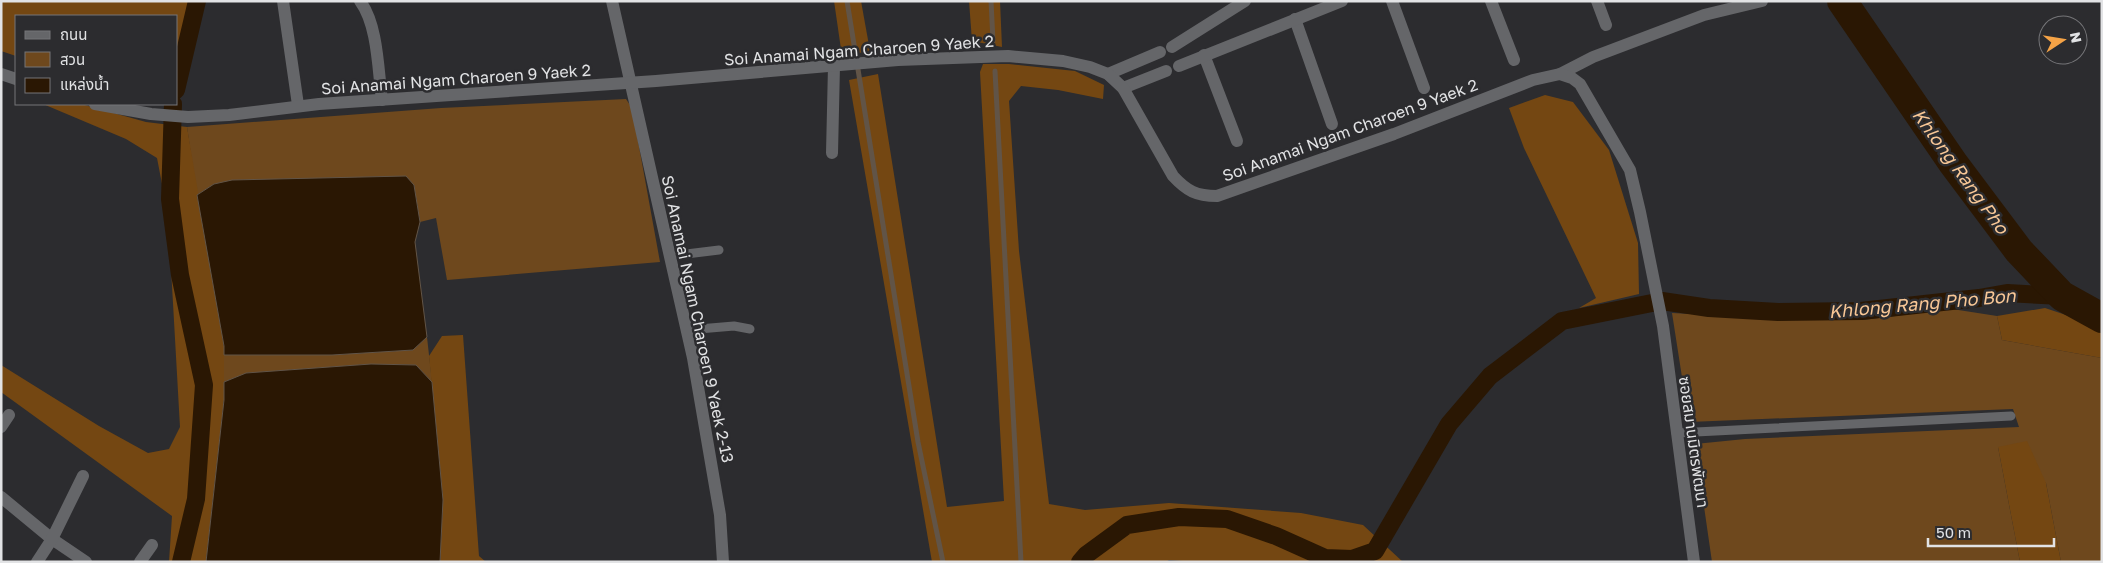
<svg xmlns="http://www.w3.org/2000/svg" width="2103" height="563" font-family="'Golos Text','Noto Sans Thai',sans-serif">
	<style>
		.green { fill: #6e481d }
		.forest { fill: #744712 }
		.water { fill: #2a1703; stroke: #615447 }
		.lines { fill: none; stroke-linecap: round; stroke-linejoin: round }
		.stream { stroke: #615447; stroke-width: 5 }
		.canal { stroke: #2a1703; stroke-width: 18 }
		.river { stroke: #2a1703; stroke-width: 30 }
		.service { stroke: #656669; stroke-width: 9 }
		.minor { stroke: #656669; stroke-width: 12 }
		.tertiary { stroke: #656669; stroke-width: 12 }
		.labels { text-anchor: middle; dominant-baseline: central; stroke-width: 5; stroke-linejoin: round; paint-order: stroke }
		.street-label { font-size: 16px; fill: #e2e3e5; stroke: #2c2c2f }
		.water-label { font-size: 18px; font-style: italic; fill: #f8c796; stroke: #2c2c2f }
	</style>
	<rect width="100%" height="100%" fill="#2c2c2f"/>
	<g class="green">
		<path d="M626 99 632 108 660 262 447 280 436 218 420 222 414 185 214 184 197 195 187 127 441 108Z"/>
		<path d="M1952 309 1997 316 2002 340 2102 358V562H2061L2046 483 1998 447 2020 562H1712L1695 444 1745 439 2019 427 2013 409 1689 422 1672 313 1783 319 1863 320Z"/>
		<path d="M427 337 432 382 416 365 371 364 247 373 224 382V355H332L413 350Z"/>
	</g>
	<g class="forest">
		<path d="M1 1H193L176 66V16H16V56L1 51Z"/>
		<path d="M834 1H861L870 51 842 56Z"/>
		<path d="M969 1H1000L1002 47 972 41Z"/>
		<path d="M983 64H1009L1075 71 1104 85 1103 99 1058 90 1021 86 1009 101 1019 251 1049 504 1085 510 1169 503 1301 513 1363 525 1403 562H1196L1169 560 1166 562H932L849 80 878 74 947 507 1004 501 980 72Z"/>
		<path d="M1545 95 1573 102 1609 150 1638 243 1639 294 1579 308 1596 298 1524 148 1509 108Z"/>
		<path d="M43 104H81L146 122 187 127 224 346V400L206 562H169L172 516 1 392V365L99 426 148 453 169 449 180 427 168 215 157 158 126 139Z"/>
		<path d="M2045 308 2102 327V358L2002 340 1997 316Z"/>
		<path d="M463 335 479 556 486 562H440L443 500 429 356 442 336Z"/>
		<path d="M2027 441 2046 483 2061 562H2020L1998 447Z"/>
	</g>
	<g class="water">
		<path d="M406 176 414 185 420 222 415 242 427 337 413 350 332 355H224V346L197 195 214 184 232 180Z"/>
		<path d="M371 364 416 365 432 382 443 500 440 562H206L224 400V382L246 373Z"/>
	</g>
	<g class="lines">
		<g class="stream">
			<path d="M847 1 918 442 943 562"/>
			<path d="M991 1 993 41"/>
			<path d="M995 71 1021 562"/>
		</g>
		<g class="canal">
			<path d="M176 90 197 1"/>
			<path d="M173 104 170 199 180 275 204 385 196 499 181 562"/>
			<path d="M1080 562 1086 555 1127 525 1179 517 1227 519 1276 536 1325 558 1352 559 1375 551 1449 424 1490 376 1562 321 1662 301 1709 308 1778 312 1861 311 1979 298 2007 293 2062 296"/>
		</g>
		<path class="river" d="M1842 1 1953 163 2019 251 2062 296 2102 318"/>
		<g class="service">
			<path d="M670 256 719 250"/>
			<path d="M687 330 734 326 750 329"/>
			<path d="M1676 433 2011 416"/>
		</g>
		<g class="minor">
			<path d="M283 1 298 105"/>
			<path d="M360 1C378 25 378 70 382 100"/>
			<path d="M612 1 693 358 720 515 723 562"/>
			<path d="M1392 1 1424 88"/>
			<path d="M1491 1 1514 60"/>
			<path d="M1597 1 1606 25"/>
			<path d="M1295 19 1332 124"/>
			<path d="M1172 47 1245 1"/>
			<path d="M1204 55 1237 141"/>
			<path d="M1179 66 1342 1"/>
			<path d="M1108 74 1160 52"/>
			<path d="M1560 74 1593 57 1704 15 1762 1"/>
			<path d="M1123 88 1166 71"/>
			<path d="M832 153 834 66"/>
			<path d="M1 427 9 415"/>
			<path d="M1 497 52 539 86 562"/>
			<path d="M37 562 52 539 83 476"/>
			<path d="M140 562 152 545"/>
		</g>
		<g class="tertiary">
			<path d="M1 74 16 79"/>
			<path d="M95 104 151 114 188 117 229 115 319 104 656 81 898 60 1008 56 1063 61 1090 67 1108 74 1123 88 1173 176C1187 191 1196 196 1217 196L1394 134 1533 80 1560 74 1572 78 1580 84 1630 170 1640 212 1663 326 1694 562"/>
		</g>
	</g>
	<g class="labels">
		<g class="street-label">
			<text transform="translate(859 50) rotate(-4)">Soi Anamai Ngam Charoen 9 Yaek 2</text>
			<text transform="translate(456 79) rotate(-4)">Soi Anamai Ngam Charoen 9 Yaek 2</text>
			<text transform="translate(1350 130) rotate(-20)">Soi Anamai Ngam Charoen 9 Yaek 2</text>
			<text transform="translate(698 319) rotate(78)">Soi Anamai Ngam Charoen 9 Yaek 2-13</text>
			<text transform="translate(1694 442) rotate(82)">ซอยสมานมิตรพัฒนา</text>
		</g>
		<g class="water-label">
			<text transform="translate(1961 171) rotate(54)">Khlong Rang Pho</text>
			<text transform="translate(1922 303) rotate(-5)">Khlong Rang Pho Bon</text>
		</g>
	</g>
	<rect width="2103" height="563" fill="none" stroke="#e2e3e5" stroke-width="5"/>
	<rect x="15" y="15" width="162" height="90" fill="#2c2c2f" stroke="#757578"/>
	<rect x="25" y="31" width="25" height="8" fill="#656669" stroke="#757578"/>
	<text x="60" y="40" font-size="15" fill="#e2e3e5">ถนน</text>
	<rect x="25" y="52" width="25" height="15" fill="#6e481d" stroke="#757578"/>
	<text x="60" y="65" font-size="15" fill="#e2e3e5">สวน</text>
	<rect x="25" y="78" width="25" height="15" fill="#2a1703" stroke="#757578"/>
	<text x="60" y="90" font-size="15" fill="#e2e3e5">แหล่งน้ำ</text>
	<g transform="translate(2063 40) rotate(78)"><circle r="24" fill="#2c2c2f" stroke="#757578"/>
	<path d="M0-4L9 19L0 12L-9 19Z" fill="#f5a346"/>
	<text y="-8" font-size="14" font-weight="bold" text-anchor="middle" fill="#e2e3e5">N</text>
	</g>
	<path d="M1928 538v8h126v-8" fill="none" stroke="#e2e3e5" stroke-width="2.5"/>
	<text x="1936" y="538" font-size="15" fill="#e2e3e5" stroke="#2c2c2f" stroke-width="4" paint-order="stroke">50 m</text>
</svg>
